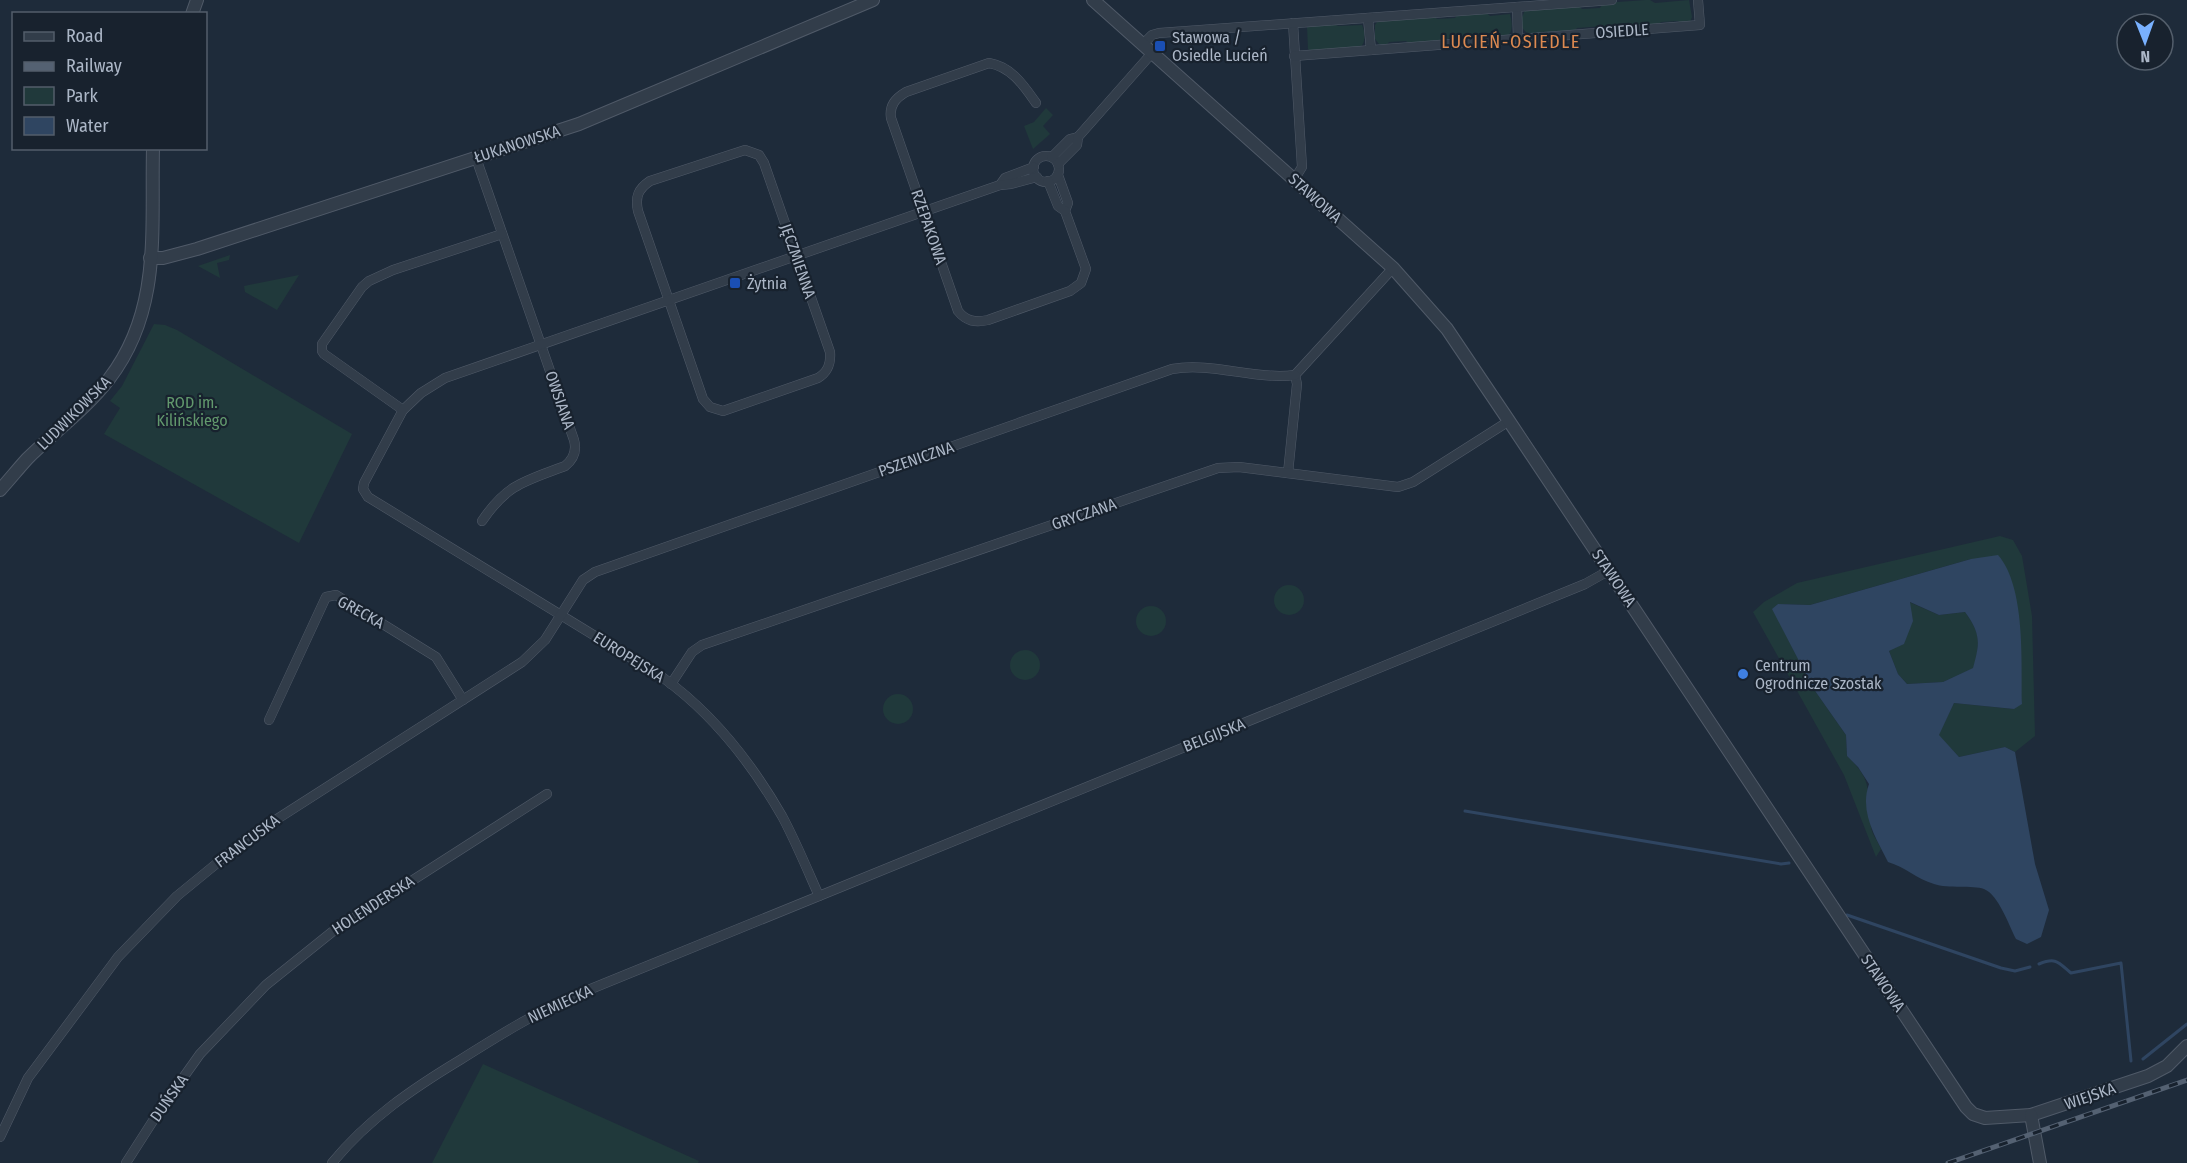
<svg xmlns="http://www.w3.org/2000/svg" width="2187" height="1163" font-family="'Fira Sans Condensed',sans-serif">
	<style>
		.green { fill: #20393b }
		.water { fill: #2f4561; fill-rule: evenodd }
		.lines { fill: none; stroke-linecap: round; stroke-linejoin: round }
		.stream { stroke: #2f4561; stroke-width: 3 }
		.minor-casing { stroke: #505a68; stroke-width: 10 }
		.tertiary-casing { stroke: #505a68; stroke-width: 14 }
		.minor { stroke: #323d4a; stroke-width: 9 }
		.tertiary { stroke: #323d4a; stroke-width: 12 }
		.rail-casing { stroke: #546172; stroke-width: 5 }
		.rail { stroke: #18222e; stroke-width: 3; stroke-dasharray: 9; stroke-linecap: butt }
		.transit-dot { fill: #1a4fb4; stroke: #18222e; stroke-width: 2 }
		.shop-dot { fill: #3f7fe0; stroke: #18222e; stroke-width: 2 }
		.labels { text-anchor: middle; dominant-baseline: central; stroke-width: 4.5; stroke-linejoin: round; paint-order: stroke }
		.street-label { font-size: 16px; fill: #acb7c7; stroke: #18222e }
		.poi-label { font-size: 16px; fill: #acb7c7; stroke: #18222e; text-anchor: start }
		.park-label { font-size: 16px; fill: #62996d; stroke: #18222e }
		.neighbourhood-label { font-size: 18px; letter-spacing: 1.5px; fill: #dd8a51; stroke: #18222e }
	</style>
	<rect width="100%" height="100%" fill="#1e2b3a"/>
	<g class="green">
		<path d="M1646 0H1650L1655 3 1689 0 1692 17 1690 22 1682 25 1678 21 1661 22 1658 26 1609 30 1604 26 1577 28 1573 33 1529 35 1522 28V17L1525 10 1578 5 1582 9 1600 8 1603 3Z"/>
		<path d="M1486 12 1490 16 1510 14C1517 42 1502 38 1481 39L1477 36 1449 38 1446 42 1409 44 1406 41 1389 42 1386 46 1379 44 1375 39V25L1378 21 1433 15 1437 19 1455 18 1458 14Z"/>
		<path d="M1334 23 1338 26 1362 25C1365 31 1366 41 1361 47L1311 52 1308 49 1307 27 1309 25Z"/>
		<path d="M1046 108 1053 115 1043 126 1050 134 1033 149 1024 126 1034 122Z"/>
		<path d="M230 255 229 260 217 263 220 278 198 266Z"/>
		<path d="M299 275 277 310 245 292 244 286Z"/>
		<path d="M154 324 165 325 177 330 352 434 299 543 104 434 120 408 110 401 122 386Z"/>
		<path d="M2000 536 2013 540 2022 556 2032 616 2035 736 2015 752 2005 747 1959 757 1938 735 1954 703 2013 709 1971 559 1810 605 1778 604 1773 609 1813 688 1846 735 1847 756C1876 783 1865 793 1871 827 1872 834 1878 842 1881 849L1876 857 1844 775 1753 612 1764 602 1797 583Z"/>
		<circle cx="1289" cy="600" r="15"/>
		<path d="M1909 602 1939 615 1965 612C1981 634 1980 642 1974 668L1943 682 1907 684 1898 674 1889 651 1904 643Z"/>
		<circle cx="1151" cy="621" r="15"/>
		<circle cx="1025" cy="665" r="15"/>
		<circle cx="898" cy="709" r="15"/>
		<path d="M483 1064 699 1161 698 1163H432Z"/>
	</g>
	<path class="water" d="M1998 555C2026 587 2021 662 2022 704L2014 709 1954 703 1939 735 1959 757 2005 747 2015 752 2035 864 2049 910 2041 937 2027 944 2016 939C2009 926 1999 895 1984 889 1973 885 1948 889 1934 884 1917 879 1905 867 1888 862 1876 838 1859 812 1869 784L1858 767 1847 756 1846 735 1813 688 1772 609 1778 604 1810 605 1971 559ZM1910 602 1939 615 1965 612C1981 634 1980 643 1973 668L1943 682 1907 684 1898 674 1889 651 1904 644 1913 621Z"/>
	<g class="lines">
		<g class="stream">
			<path d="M1465 811 1781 864 1789 863"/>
			<path d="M1847 915 2001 968 2015 971 2030 967"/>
			<path d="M2039 964C2056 957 2058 962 2071 973L2121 963 2131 1061"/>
			<path d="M2143 1059 2187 1024"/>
		</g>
		<g class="minor-casing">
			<g id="minor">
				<path d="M1517 7 1518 39"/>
				<path d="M1368 18 1371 50"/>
				<path d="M1293 23 1302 167 1294 180"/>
				<path d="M1143 44 1152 35 1159 33 1612 0"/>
				<path d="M1294 56 1700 25 1698 0"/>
				<path d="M1036 103C1024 86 1012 67 989 63L906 92C896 98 889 105 891 118L958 311C966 321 975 323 988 320L1070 291 1081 283 1086 269 1065 211 1068 203 1058 175"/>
				<path d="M745 150 759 155 764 163 830 352C831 364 828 372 818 378L723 411 710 407 703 399 638 211C635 197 638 189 650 181Z"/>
				<circle cx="1046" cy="169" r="13"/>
				<path d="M1052 157 1070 139 1078 137"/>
				<path d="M476 158 574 440C577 451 574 459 565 466 525 481 507 484 482 521"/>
				<path d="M1058 164 1077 145 1078 137 1153 52"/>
				<path d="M1048 181 1058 206 1065 211"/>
				<path d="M1000 185 1005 178 1034 167"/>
				<path d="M403 410 324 354 322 351V344L362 287 369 281 393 270 502 234"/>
				<path d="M1288 473 1297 384 1295 375 1393 268"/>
				<path d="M671 684 692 652 702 645 1218 468 1239 467 1398 487 1413 482 1509 421"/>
				<path d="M269 720 326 597 336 595 436 657 463 700"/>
				<path d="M819 896C807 869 796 842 782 816 752 764 711 712 662 677L368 497 363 489 364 483 403 410 421 393 445 378 1000 185 1011 184 1037 177"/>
				<path d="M0 1137 28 1078 118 957 177 896 249 837 522 662 545 640 583 580 595 572 1172 369C1213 362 1254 380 1295 375"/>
				<path d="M126 1163 158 1113 200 1054 266 985 332 932 547 794"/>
				<path d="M332 1163C368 1119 412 1089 460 1060 498 1036 535 1013 576 995L1585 584 1608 571"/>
			</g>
		</g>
		<g class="tertiary-casing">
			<g id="tertiary">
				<path d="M1093 0 1393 268 1447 329 1509 421 1966 1107 1973 1114 1985 1118 2031 1115 2148 1076 2167 1066 2187 1046"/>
				<path d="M192 14 197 0"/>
				<path d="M150 258H163L197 249 579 124 873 0"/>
				<path d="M0 490C9 480 18 469 27 459 54 432 86 409 109 379 162 310 151 230 153 148"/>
				<path d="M2031 1115 2040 1163"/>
			</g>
		</g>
		<use href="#minor" class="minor"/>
		<use href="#tertiary" class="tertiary"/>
		<g class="rail-casing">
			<path id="rail" d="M1948 1163 2187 1080"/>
		</g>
		<use href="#rail" class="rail"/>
	</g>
	<g class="transit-dot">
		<rect x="1154" y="40" width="12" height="12" rx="3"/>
		<rect x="729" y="277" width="12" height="12" rx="3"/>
	</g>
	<circle class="shop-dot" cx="1743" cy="674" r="6"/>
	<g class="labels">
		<g class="street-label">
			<text transform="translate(1622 31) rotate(-4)">OSIEDLE</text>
			<text transform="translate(517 144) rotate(-18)">ŁUKANOWSKA</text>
			<text transform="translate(1315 198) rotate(42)">STAWOWA</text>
			<text transform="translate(929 227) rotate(71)">RZEPAKOWA</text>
			<text transform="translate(798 261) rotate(71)">JĘCZMIENNA</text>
			<text transform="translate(560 400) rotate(71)">OWSIANA</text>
			<text transform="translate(74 413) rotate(-45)">LUDWIKOWSKA</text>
			<text transform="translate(916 459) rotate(-19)">PSZENICZNA</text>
			<text transform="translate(1084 514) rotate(-19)">GRYCZANA</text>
			<text transform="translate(1614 578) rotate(56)">STAWOWA</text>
			<text transform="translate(361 612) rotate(29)">GRECKA</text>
			<text transform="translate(629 657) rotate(32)">EUROPEJSKA</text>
			<text transform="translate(1214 735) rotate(-22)">BELGIJSKA</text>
			<text transform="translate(247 841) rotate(-37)">FRANCUSKA</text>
			<text transform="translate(373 905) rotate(-33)">HOLENDERSKA</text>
			<text transform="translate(1883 983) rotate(56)">STAWOWA</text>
			<text transform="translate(560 1004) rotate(-25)">NIEMIECKA</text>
			<text transform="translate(2090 1096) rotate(-19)">WIEJSKA</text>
			<text transform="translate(169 1098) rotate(-55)">DUŃSKA</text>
		</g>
		<g class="poi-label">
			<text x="1172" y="37">Stawowa /<tspan x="1172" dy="18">Osiedle Lucień</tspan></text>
			<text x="747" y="283">Żytnia</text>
			<text x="1755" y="665">Centrum<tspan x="1755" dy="18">Ogrodnicze Szostak</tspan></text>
		</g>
		<g class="park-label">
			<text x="192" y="402">ROD im.<tspan x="192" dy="18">Kilińskiego</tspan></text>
		</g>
		<g class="neighbourhood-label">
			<text x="1511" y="42">LUCIEŃ-OSIEDLE</text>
		</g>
	</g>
	<rect x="12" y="12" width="195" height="138" fill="#18222e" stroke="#535e6b" stroke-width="1.5"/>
	<rect x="24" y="32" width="30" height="9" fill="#323d4a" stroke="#535e6b" stroke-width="1.5"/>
	<text x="66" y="42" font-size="18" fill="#acb7c7">Road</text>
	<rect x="24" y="62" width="30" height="9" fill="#546172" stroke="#535e6b" stroke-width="1.5"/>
	<text x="66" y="72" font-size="18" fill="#acb7c7">Railway</text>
	<rect x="24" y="87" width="30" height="18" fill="#20393b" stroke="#535e6b" stroke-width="1.5"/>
	<text x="66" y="102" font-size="18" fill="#acb7c7">Park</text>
	<rect x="24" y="117" width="30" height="18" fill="#2f4561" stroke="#535e6b" stroke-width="1.5"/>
	<text x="66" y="132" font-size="18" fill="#acb7c7">Water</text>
	<g transform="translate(2145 42) rotate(179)"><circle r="28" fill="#18222e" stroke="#535e6b" stroke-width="1.5"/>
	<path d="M0-4.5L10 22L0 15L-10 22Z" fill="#79b1ff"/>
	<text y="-9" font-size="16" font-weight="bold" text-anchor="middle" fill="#acb7c7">N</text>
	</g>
</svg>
